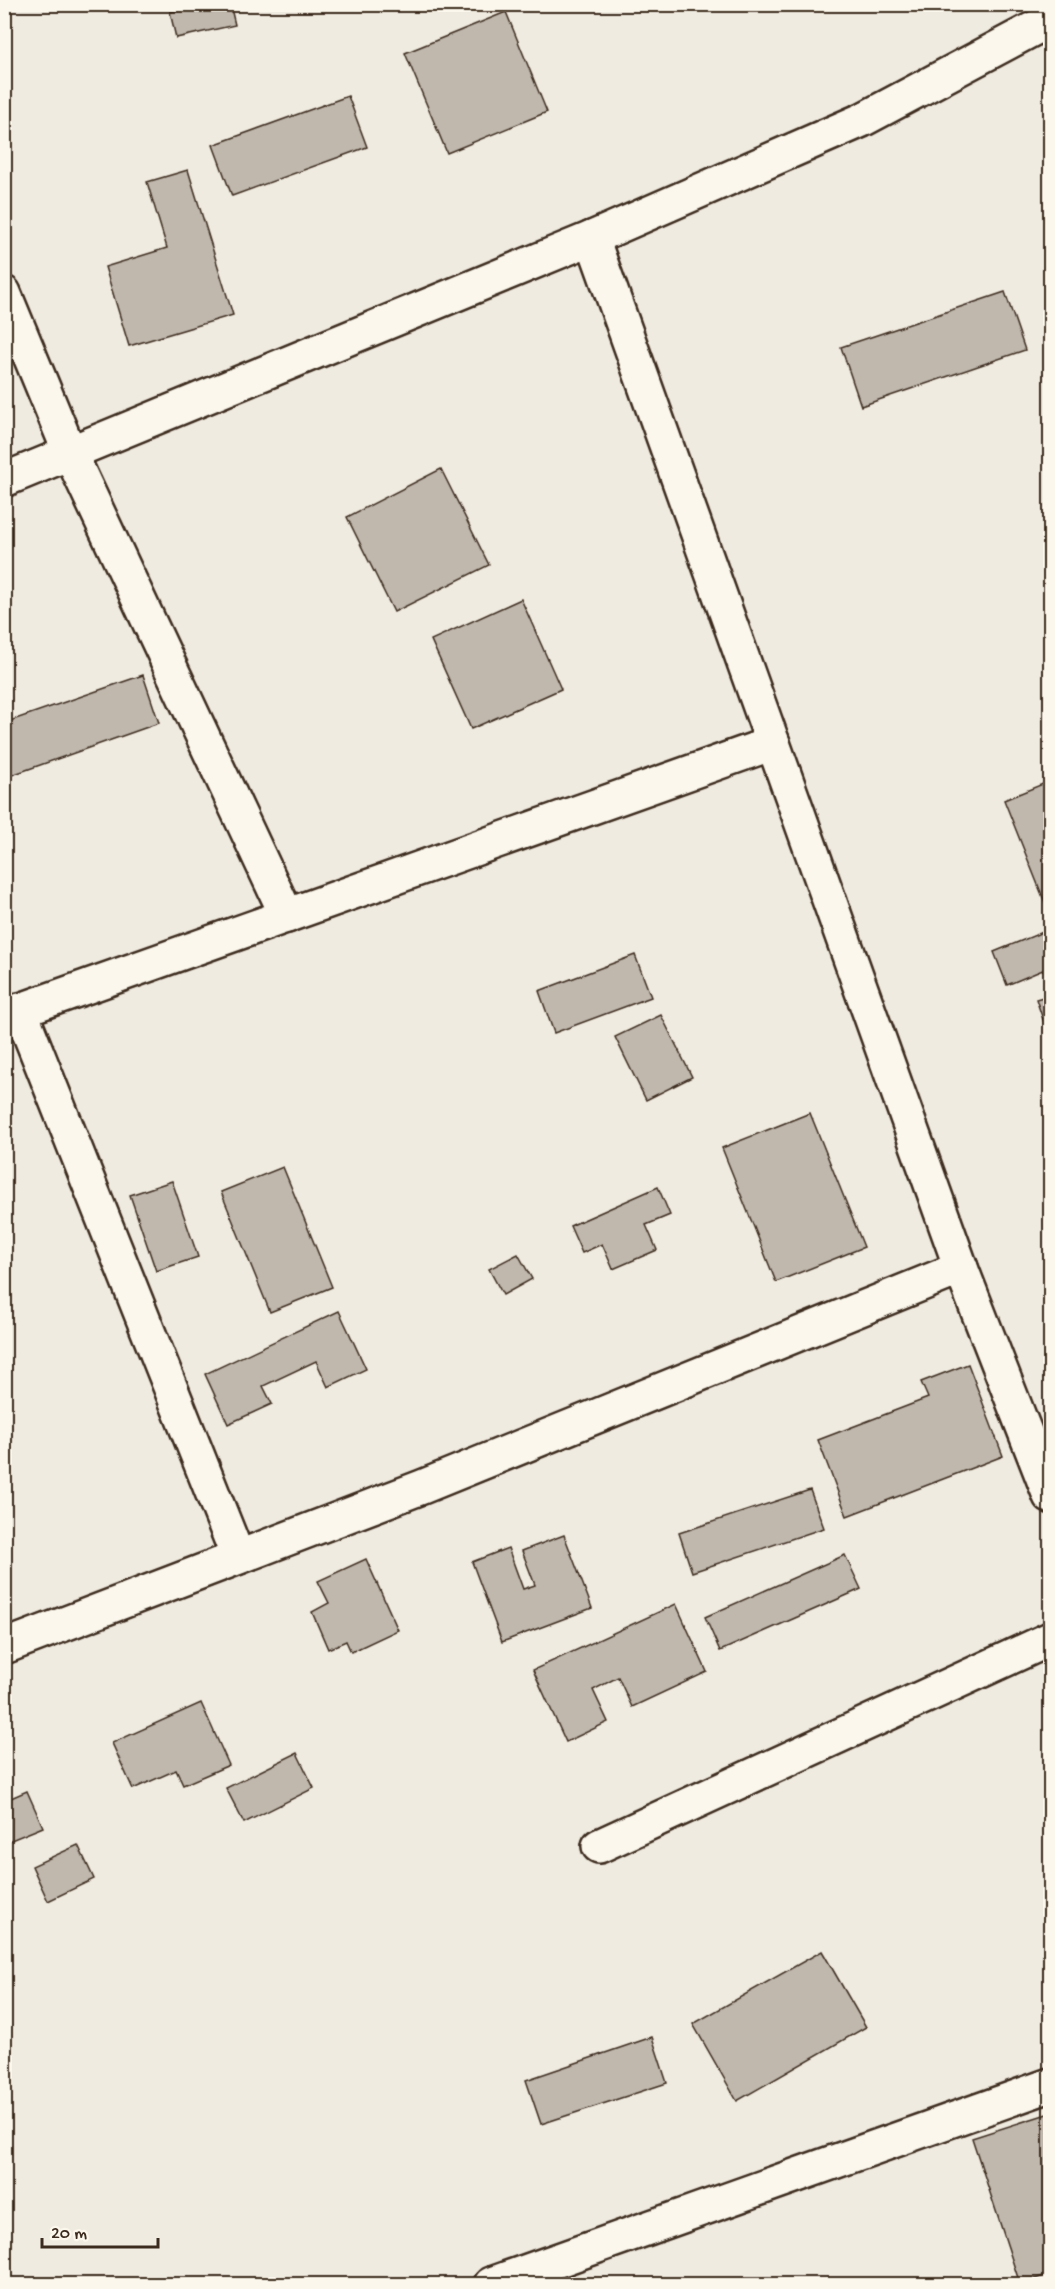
<svg xmlns="http://www.w3.org/2000/svg" width="1055" height="2289" font-family="'Gochi Hand',sans-serif">
	<style>
		.building { fill: #c0b8ad; stroke: #3b2a1e; stroke-width: 1.5 }
		.lines { fill: none; stroke-linecap: round; stroke-linejoin: round }
		.minor-casing { stroke: #3b2a1e; stroke-width: 38 }
		.minor { stroke: #fbf7ec; stroke-width: 33 }
	</style>
	<rect width="100%" height="100%" fill="#f0ebe0"/>
	<filter id="ink" filterUnits="userSpaceOnUse"><feTurbulence type="fractalNoise" baseFrequency=".0167" numOctaves="2"/><feDisplacementMap in="SourceGraphic" scale="12" xChannelSelector="R" yChannelSelector="G"/><feConvolveMatrix kernelMatrix="1 2 1 2 8 2 1 2 1" color-interpolation-filters="sRGB"/></filter>
	<g filter="url(#ink)">
		<g class="building">
			<path d="M206 4H230L235 25 176 38 170 12Z"/>
			<path d="M506 12 547 112 447 153 405 53Z"/>
			<path d="M348 96 367 147 232 196 213 145Z"/>
			<path d="M188 170 233 315 129 346 105 267 167 248 147 182Z"/>
			<path d="M1005 292 1025 350 861 406 841 347Z"/>
			<path d="M441 469 489 565 394 612 347 517Z"/>
			<path d="M521 599 561 689 471 729 431 640Z"/>
			<path d="M143 675 159 723 9 776 4 763V723Z"/>
			<path d="M1050 781V915L1004 800Z"/>
			<path d="M1050 929V967L1007 985 994 952Z"/>
			<path d="M635 955 651 997 554 1033 539 991Z"/>
			<path d="M1050 995V1040L1036 999Z"/>
			<path d="M661 1015 692 1077 646 1100 615 1037Z"/>
			<path d="M810 1113 864 1247 776 1282 722 1148Z"/>
			<path d="M283 1167 332 1287 270 1312 221 1192Z"/>
			<path d="M172 1181 198 1257 156 1271 130 1195Z"/>
			<path d="M658 1187 670 1215 646 1225 657 1250 613 1269 602 1244 582 1253 570 1226Z"/>
			<path d="M518 1254 532 1279 503 1295 489 1269Z"/>
			<path d="M339 1311 366 1369 328 1387 316 1361 263 1386 272 1404 228 1424 205 1374Z"/>
			<path d="M968 1364 1003 1456 847 1516 818 1440 928 1398 921 1382Z"/>
			<path d="M810 1490 824 1528 692 1572 679 1533Z"/>
			<path d="M564 1535 592 1608 502 1642 472 1562 508 1548 523 1589 535 1585 522 1551Z"/>
			<path d="M845 1555 861 1589 720 1651 705 1617Z"/>
			<path d="M366 1559 398 1630 351 1652 346 1641 328 1649 312 1612 329 1603 318 1581Z"/>
			<path d="M676 1604 707 1672 632 1707 618 1677 593 1690 608 1722 566 1742 533 1670Z"/>
			<path d="M201 1703 229 1765 183 1785 176 1770 133 1789 112 1743Z"/>
			<path d="M297 1753 314 1788 244 1823 226 1788Z"/>
			<path d="M27 1791 43 1827 4 1843V1801Z"/>
			<path d="M78 1845 94 1879 48 1901 32 1866Z"/>
			<path d="M822 1951 866 2027 737 2101 693 2024Z"/>
			<path d="M652 2037 667 2083 541 2124 526 2080Z"/>
			<path d="M1050 2113V2274L1020 2284 972 2138Z"/>
		</g>
		<g class="lines">
			<g class="minor-casing">
				<g id="minor">
					<path d="M592 238 961 1268 1050 1496"/>
					<path d="M4 293 70 453 287 916"/>
					<path d="M4 480 592 238 862 120 1050 20"/>
					<path d="M20 1010 238 1557"/>
					<path d="M4 1016 773 743"/>
					<path d="M4 1647 422 1487 961 1268"/>
					<path d="M599 1846 1050 1639"/>
					<path d="M491 2284 1050 2085"/>
				</g>
			</g>
			<use href="#minor" class="minor"/>
		</g>
	</g>
	<rect width="1055" height="2289" fill="none" stroke="#fbf7ec" stroke-width="24"/>
	<rect x="12" y="12" width="1031" height="2265" fill="none" stroke="#3b2a1e" stroke-width="2" filter="url(#ink)"/>
	<path d="M42 2238v9h116v-9" fill="none" stroke="#3b2a1e" stroke-width="3"/>
	<text x="51" y="2238" font-size="18" fill="#3b2a1e" stroke="#fbf7ec" stroke-width="4.5" paint-order="stroke">20 m</text>
</svg>
